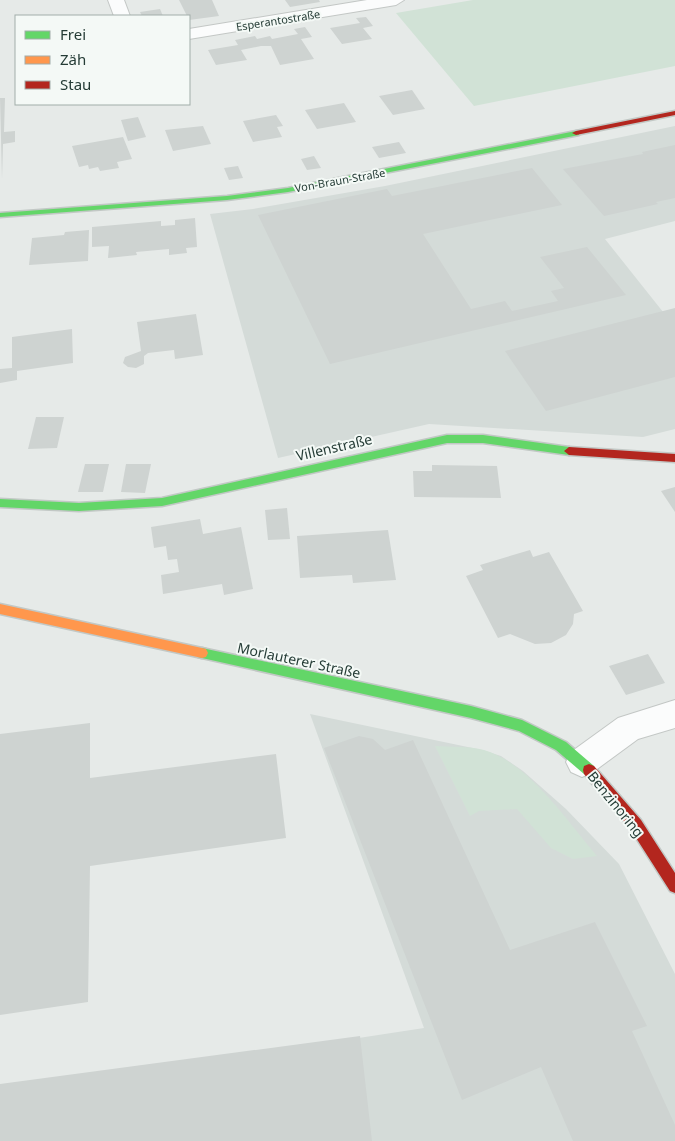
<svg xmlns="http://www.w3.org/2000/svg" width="675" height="1141" font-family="'Noto Sans',sans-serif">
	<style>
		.built { fill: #d4dbd8 }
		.green { fill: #d1e2d6 }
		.building { fill: #ced3d1 }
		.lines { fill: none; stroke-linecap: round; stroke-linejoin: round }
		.street-casing { stroke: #c3c7c5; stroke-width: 2 }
		.fast-casing { stroke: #c2c8c5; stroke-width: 3 }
		.slow-casing { stroke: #c2c8c5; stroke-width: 3 }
		.jam-casing { stroke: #c2c8c5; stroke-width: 3 }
		.street { fill: #fbfcfc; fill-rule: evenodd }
		.fast { fill: #63d668; fill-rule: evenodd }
		.slow { fill: #ff974d; fill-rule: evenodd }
		.jam { fill: #b3261e; fill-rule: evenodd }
		.labels { text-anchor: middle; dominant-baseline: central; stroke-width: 4; stroke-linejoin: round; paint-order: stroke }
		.far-street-label { font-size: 11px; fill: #253c36; stroke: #f4f9f6 }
		.street-label { font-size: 14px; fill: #253c36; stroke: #f4f9f6 }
	</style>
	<rect width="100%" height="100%" fill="#e6eae8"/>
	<g class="built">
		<path d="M675 126V221L605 239 675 327V429L643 437 429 424 278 458 210 214 253 209 385 186Z"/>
		<path d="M310 714 482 750 501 756 523 771 566 809 619 864 675 974V1141H0V1093L424 1028Z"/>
	</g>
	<g class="green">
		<path d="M473 0H675V66L474 106 396 13Z"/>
		<path d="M435 746C450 747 469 746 484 750 529 763 567 821 597 856L573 859 551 848 517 809 479 811 470 816Z"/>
	</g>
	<g class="building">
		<path d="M179 0H212L219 16 189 20Z"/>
		<path d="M285 0H319L320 2 290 7Z"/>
		<path d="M160 9 163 16H142L140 12Z"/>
		<path d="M366 17 373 26 363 28 372 39 342 44 330 28 360 23 356 18Z"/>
		<path d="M305 27 312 37 301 39 314 59 280 65 271 46H261L241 50 247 60 216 65 208 50 238 45 235 40 255 36 257 39 270 36 272 39 298 34 294 29Z"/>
		<path d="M412 90 425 109 393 115 379 96Z"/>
		<path d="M0 98H5L4 132 15 131V142L3 144 2 179Z"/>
		<path d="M344 103 356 122 317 129 305 110Z"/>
		<path d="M276 115 283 126 277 127 282 137 253 142 243 121Z"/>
		<path d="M138 117 146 137 128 141 121 120Z"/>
		<path d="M203 126 211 144 173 151 165 130Z"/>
		<path d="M123 137 132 159 117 162 119 168 100 171 98 167 89 169 88 165 79 167 72 146Z"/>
		<path d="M399 142 406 153 379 158 372 147Z"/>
		<path d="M675 145V198L656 202 658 204 604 216 563 169 643 154 642 152Z"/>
		<path d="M314 156 321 168 307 170 301 159Z"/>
		<path d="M238 166 243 178 229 180 224 168Z"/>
		<path d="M532 168 562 205 423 234 471 309 505 301 512 311 558 301 551 291 564 288 540 257 587 247 626 295 330 364 258 215 387 189 392 196Z"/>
		<path d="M195 218 197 247 186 248 187 253 169 255V249L136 252 137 255 108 258 109 246 92 247V227L161 221V226L175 225V220Z"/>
		<path d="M89 230 88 261 29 265 32 238 64 235 65 232Z"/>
		<path d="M675 308V377L546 411 505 351Z"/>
		<path d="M196 314 203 355 175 359 174 350 148 353 144 356V364L136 368 128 367 123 363 125 357 141 351 137 322Z"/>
		<path d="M72 329 73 363 17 371V380L0 383V369L12 368V337Z"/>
		<path d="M36 417H64L57 448 28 449Z"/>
		<path d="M85 464H109L103 492H78Z"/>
		<path d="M126 464H151L145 493 121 492Z"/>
		<path d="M432 465 497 466 501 498 414 497 413 471H432Z"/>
		<path d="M675 487V512L661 491Z"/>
		<path d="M287 508 290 539 268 540 265 510Z"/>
		<path d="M200 519 203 534 241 527 253 589 224 595 222 584 163 594 161 575 179 572 177 559 168 560 166 546 154 548 151 527Z"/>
		<path d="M388 530 396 580 353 583 352 575 300 578 297 536Z"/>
		<path d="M530 550 533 557 549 552 583 611 574 614 573 624 566 635 551 643 535 644 510 634 498 638 466 576 483 570 480 565Z"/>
		<path d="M648 654 665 683 626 695 609 666Z"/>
		<path d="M90 723V778L276 754 286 838 90 866 88 1002 0 1015V734Z"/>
		<path d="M359 736 373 739 385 750 413 740 510 950 595 922 647 1026 632 1031 675 1125V1141H573L541 1067 462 1100 324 748Z"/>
		<path d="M360 1036 372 1141H0V1084Z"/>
	</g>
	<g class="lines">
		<g class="street-casing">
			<g id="street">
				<path d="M108 0H124L130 16H114Z"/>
				<path d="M367 0H404L396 5 189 39V29Z"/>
				<path d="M675 700V728L638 739 593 772 582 777 571 772 566 762 571 752 618 718Z"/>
			</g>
		</g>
		<g class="fast-casing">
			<g id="fast">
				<path d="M576 131H579V135L288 192 227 200 0 217V213L227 196 288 188Z"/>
				<path d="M447 435H483L569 447 574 451 569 455 483 443H447L162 506 79 511 0 507V499L79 503 162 498Z"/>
				<path d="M202 648 471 706 522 720 566 742 594 766 595 770 594 774 589 776 584 774 556 750 519 731 471 718 202 658 198 657 196 653 198 649Z"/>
			</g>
		</g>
		<g class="slow-casing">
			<path id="slow" d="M0 604 202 648 206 649 208 653 206 657 202 658 0 614Z"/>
		</g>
		<g class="jam-casing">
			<g id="jam">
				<path d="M675 111V115L576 135 572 133 576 131Z"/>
				<path d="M569 447 675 454V462L569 455 564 451Z"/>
				<path d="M589 764 594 766 641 820 675 873V893L670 891 631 830 584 774 583 770 584 766Z"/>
			</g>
		</g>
		<use href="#street" class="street"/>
		<use href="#fast" class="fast"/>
		<use href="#slow" class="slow"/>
		<use href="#jam" class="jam"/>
	</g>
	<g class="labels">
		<g class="far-street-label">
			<text transform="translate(278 20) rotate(-9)">Esperantostraße</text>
			<text transform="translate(340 180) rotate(-10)">Von-Braun-Straße</text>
		</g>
		<g class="street-label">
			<text transform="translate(334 447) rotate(-13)">Villenstraße</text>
			<text transform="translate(299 660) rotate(12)">Morlauterer Straße</text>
			<text transform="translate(616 804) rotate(51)">Benzinoring</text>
		</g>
	</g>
	<rect x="15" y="15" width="175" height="90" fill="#f4f9f6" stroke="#a1ada9"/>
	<rect x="25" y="31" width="25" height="8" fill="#63d668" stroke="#a1ada9"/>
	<text x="60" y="40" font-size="15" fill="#253c36">Frei</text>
	<rect x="25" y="56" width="25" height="8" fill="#ff974d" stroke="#a1ada9"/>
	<text x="60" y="65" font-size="15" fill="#253c36">Zäh</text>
	<rect x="25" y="81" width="25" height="8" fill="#b3261e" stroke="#a1ada9"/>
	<text x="60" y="90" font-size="15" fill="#253c36">Stau</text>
</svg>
